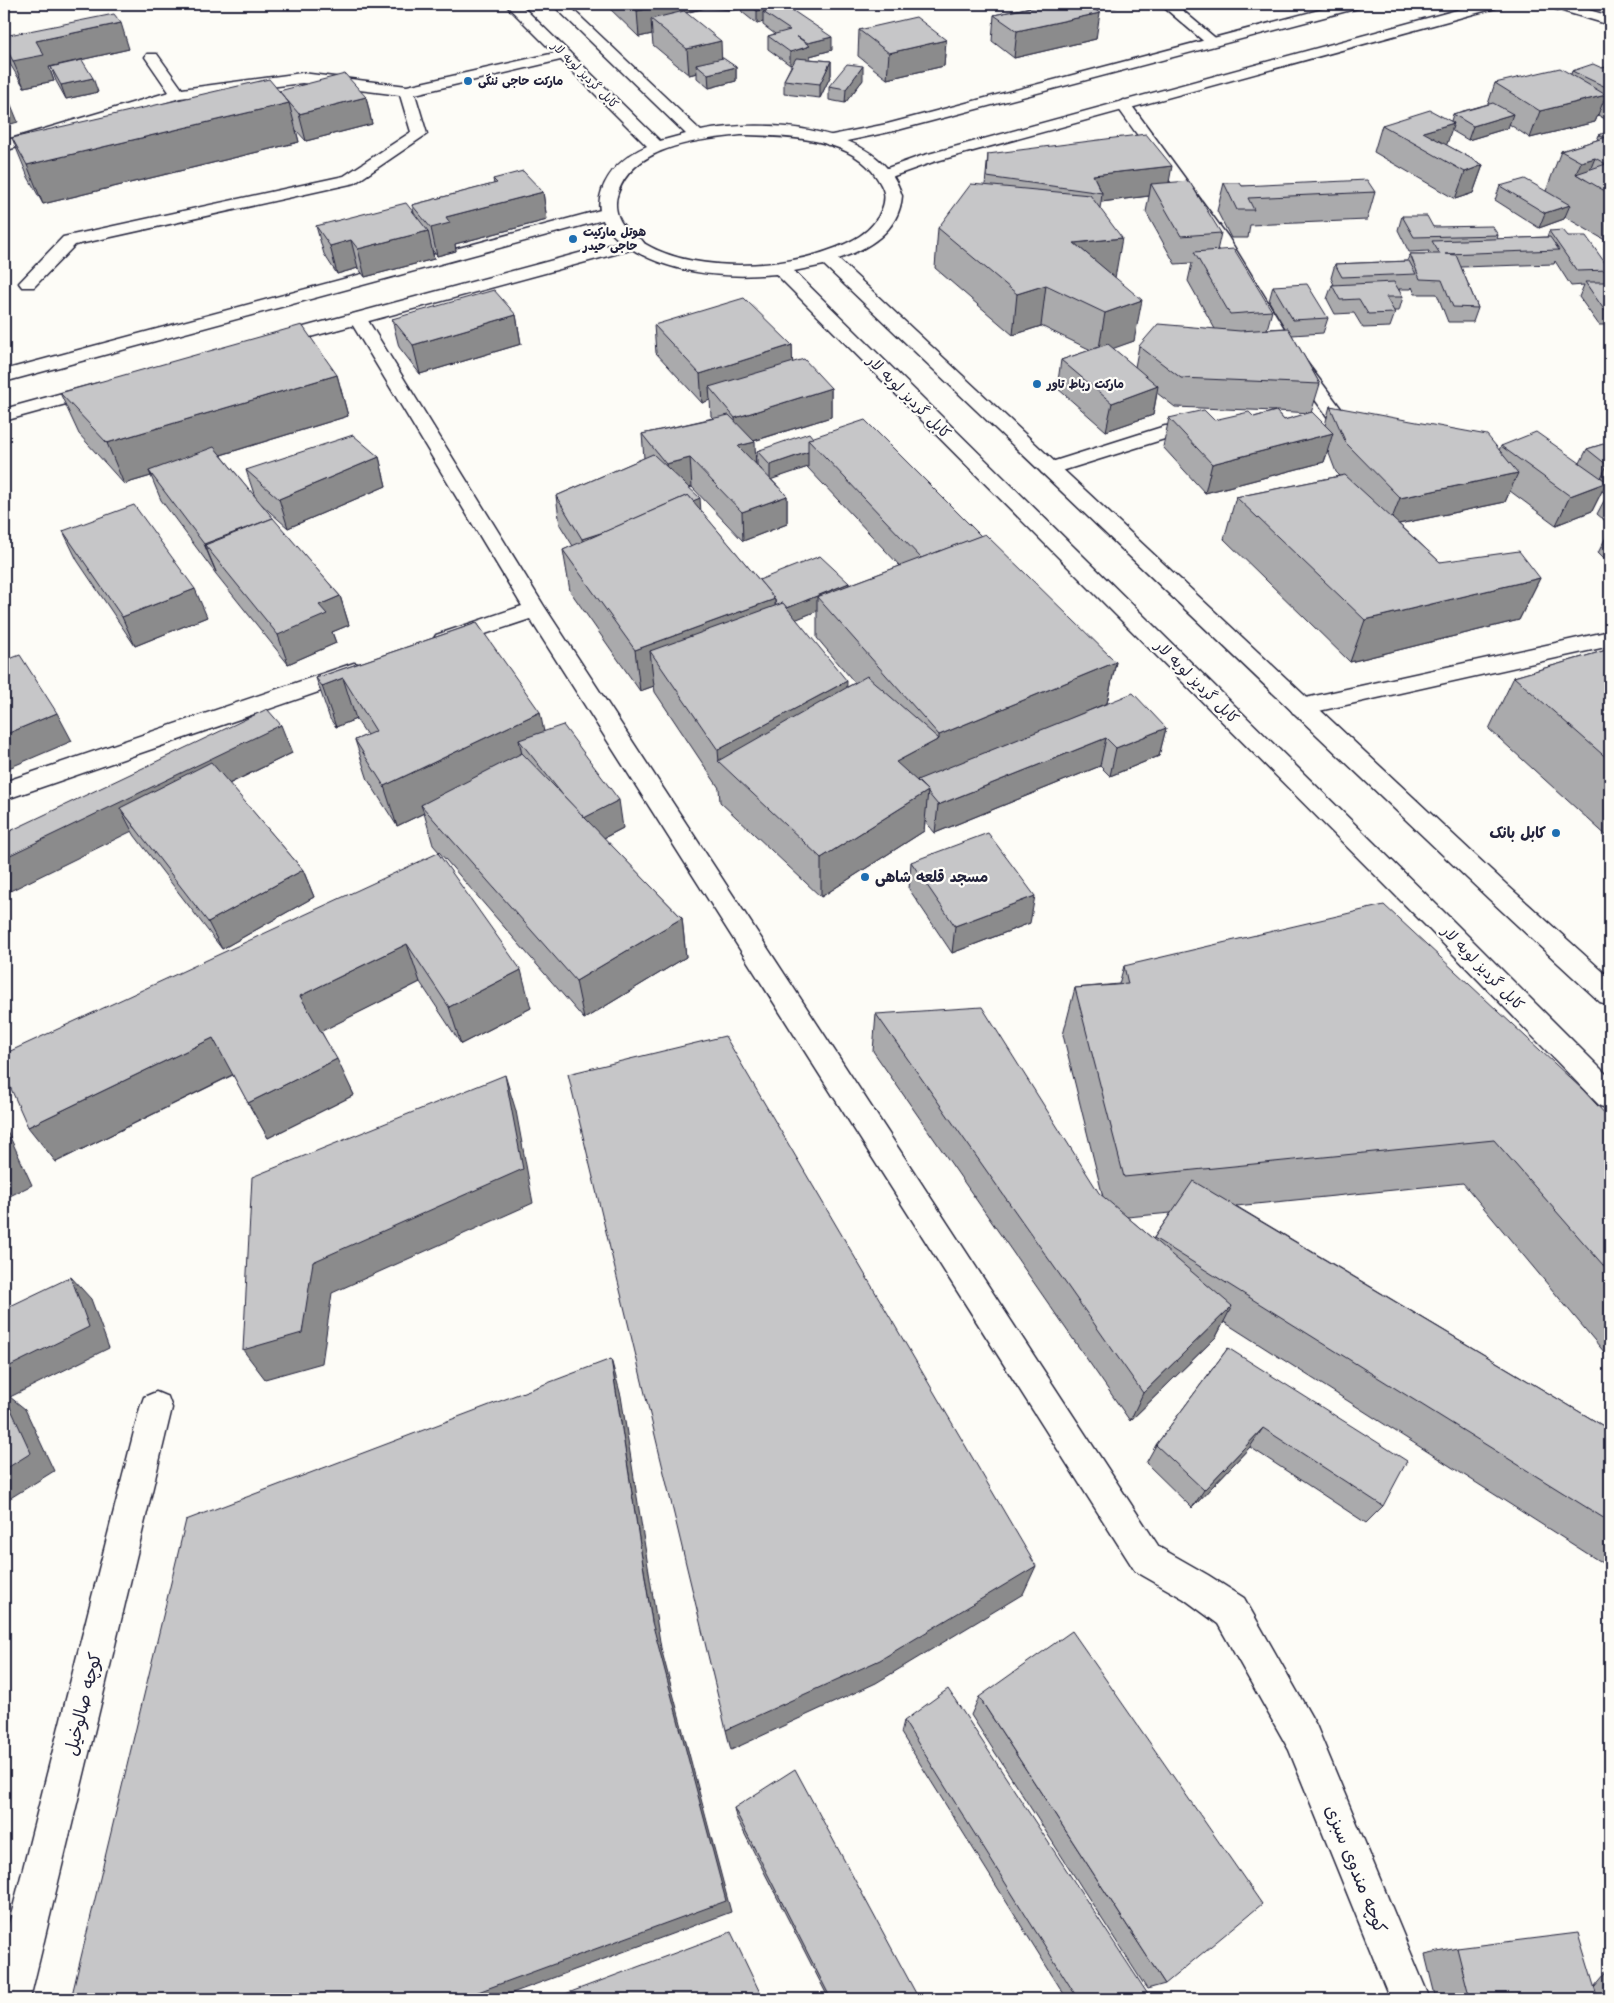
<svg xmlns="http://www.w3.org/2000/svg" width="1614" height="2003" font-family="'Shantell Sans','Playpen Sans Arabic',sans-serif">
	<style>
		.lines { fill: none; stroke-linecap: round; stroke-linejoin: round }
		.service-casing { stroke: #22223b; stroke-width: 3 }
		.minor-casing { stroke: #22223b; stroke-width: 3 }
		.tertiary-casing { stroke: #22223b; stroke-width: 3 }
		.trunk-casing { stroke: #22223b; stroke-width: 3 }
		.service { fill: #fdfcf7; fill-rule: evenodd }
		.minor { fill: #fdfcf7; fill-rule: evenodd }
		.tertiary { fill: #fdfcf7; fill-rule: evenodd }
		.trunk { fill: #fdfcf7; fill-rule: evenodd }
		.wall { fill: #aaaaac; stroke: #22223b; fill-rule: evenodd }
		.shaded-wall { fill: #8b8b8c; stroke: #22223b }
		.building { fill: #c6c6c8; stroke: #22223b }
		.poi-dot { fill: #1f6fb2; stroke: #fdfcf7; stroke-width: 2 }
		.labels { text-anchor: middle; dominant-baseline: central; stroke-width: 4.5; stroke-linejoin: round; paint-order: stroke }
		.far-street-label { font-size: 12px; fill: #22223b; stroke: #fdfcf7 }
		.far-poi-label { font-size: 12px; font-weight: bold; fill: #22223b; stroke: #fdfcf7; text-anchor: start }
		.street-label { font-size: 15px; fill: #22223b; stroke: #fdfcf7 }
		.poi-label { font-size: 15px; font-weight: bold; fill: #22223b; stroke: #fdfcf7; text-anchor: end }
		.near-street-label { font-size: 18px; fill: #22223b; stroke: #fdfcf7 }
	</style>
	<rect width="100%" height="100%" fill="#fdfcf7"/>
	<filter id="ink" filterUnits="userSpaceOnUse"><feTurbulence type="fractalNoise" baseFrequency=".02" numOctaves="2"/><feDisplacementMap in="SourceGraphic" scale="10" xChannelSelector="R" yChannelSelector="G"/><feConvolveMatrix kernelMatrix="1 2 1 2 8 2 1 2 1" color-interpolation-filters="sRGB"/></filter>
	<g filter="url(#ink)">
		<g class="lines">
			<g class="service-casing">
				<g id="service">
					<path d="M564 51 569 52 571 55 569 58 415 94 427 134 355 183 75 245 34 287H22L19 283 63 237 344 176 411 132 400 95 302 83 180 98 4 151V141L169 92 145 57 147 54H157L182 89 302 73 407 86Z"/>
					<path d="M1610 631V646L1301 715 1293 713 1289 707 1293 701 1301 699Z"/>
				</g>
			</g>
			<g class="minor-casing">
				<g id="minor">
					<path d="M1160 4H1175L1220 42 1218 45H1208Z"/>
					<path d="M1547 4H1568L1610 16V25L1549 7Z"/>
					<path d="M1124 100 1129 102 1228 237 1296 348 1354 426 1351 430H1337L1279 350 1214 242 1116 105Z"/>
					<path d="M358 313 364 315 367 319 544 606 1159 1547 1208 1575 1244 1598 1316 1725 1430 1999H1390L1289 1750 1218 1624 1184 1599 1135 1571 530 619 452 645 444 648 436 645 433 640 436 635 522 606 349 319 352 315Z"/>
					<path d="M1204 423 1211 425 1214 429 1211 433 1174 436 1049 475 1042 473 1039 469 1042 465 1165 426Z"/>
					<path d="M354 663 362 665 366 671 362 677 4 800V782Z"/>
					<path d="M156 1392 168 1397 172 1408 30 1999H4V1943L140 1408 144 1397Z"/>
				</g>
			</g>
			<g class="tertiary-casing">
				<g id="tertiary">
					<path d="M1342 4H1364L1362 7 894 131 828 145 820 140 822 137 887 124Z"/>
					<path d="M1479 4H1501L1499 7 933 162 891 177 885 179 877 174 879 171 921 156Z"/>
					<path d="M608 208 614 209 616 213 614 217 4 382V370Z"/>
					<path d="M635 238 641 239 644 243 641 247 277 346H263L261 342 263 338Z"/>
					<path d="M99 383 106 385 109 389 106 393 4 421V409Z"/>
				</g>
			</g>
			<g class="trunk-casing">
				<path id="trunk" d="M505 4H520L660 141 686 134 552 4H567L701 131C761 119 882 123 902 196 899 231 868 249 838 259L1507 885 1610 978V1005L1600 1002 1489 899 824 265 794 271 1445 913 1610 1078V1109L1600 1106 1427 927 776 274C723 279 662 274 619 240 603 227 595 210 602 190 610 168 627 155 647 146ZM741 135C784 136 851 136 877 178 884 189 887 196 882 209 873 233 850 243 827 251 773 271 663 275 623 225 616 216 614 203 618 193 634 145 699 140 741 135Z"/>
			</g>
			<use href="#service" class="service"/>
			<use href="#minor" class="minor"/>
			<use href="#tertiary" class="tertiary"/>
			<use href="#trunk" class="trunk"/>
		</g>
		<g class="wall">
			<path d="M605 4H773L776 6V8L832 50 810 56V59L831 61V75L820 98 784 94V80L792 64 790 65 768 49V36L775 34 763 25V22L757 24 742 12 741 8 734 10 705 8 685 13 722 58 736 67V81L709 88 697 78V73L689 75 653 45 652 34 639 37Z"/>
			<path d="M1038 4H1134L1095 10 1096 39 1014 58 992 41 994 15 1039 5Z"/>
			<path d="M859 30 946 40 944 66 887 79 858 56Z"/>
			<path d="M4 36 129 49 49 67 54 81 24 87 10 64 4 48Z"/>
			<path d="M1610 66V117L1605 119 1598 115 1595 122 1530 138 1509 124 1508 128 1468 140 1451 130 1446 145 1483 165 1473 193 1455 199 1374 152 1382 125 1451 121 1453 114 1488 104 1495 83 1571 74 1572 71 1602 68Z"/>
			<path d="M51 67 98 92 66 99 56 81Z"/>
			<path d="M863 80 845 103 829 100V86Z"/>
			<path d="M279 91 366 97 372 124 306 141 296 130 299 142 43 204 28 177 12 138Z"/>
			<path d="M1610 131V243L1565 217 1564 219 1539 228 1495 200 1500 186 1546 191 1561 151 1597 140 1599 135Z"/>
			<path d="M988 154 1169 183 1221 233 1217 251 1272 311 1267 329 1285 328 1269 301 1273 286 1328 318 1323 333 1292 335 1320 384 1311 413 1325 425 1330 406 1499 450 1501 446 1580 463 1587 449 1610 442V525L1597 514 1607 495 1602 491 1592 511 1556 525 1510 491 1505 502 1399 524 1440 562 1540 578 1519 620 1350 662 1224 539 1236 497 1340 476 1336 472 1328 451 1324 462 1205 493 1163 447 1169 418 1214 420 1254 417 1275 411 1175 407 1157 393 1153 415 1106 431 1057 388 1061 360 1091 350 1041 326 1013 335 935 268 938 228 985 185ZM1149 196 1146 212 1175 264 1192 263 1188 281 1215 329 1139 346 1135 367 1112 348 1134 341 1115 278 1100 208 1101 202ZM1276 411 1311 413 1284 420Z"/>
			<path d="M493 179 543 192 547 220 455 244 456 251 437 256 432 250 434 259 365 277 358 268 337 274 324 254 316 226 414 213 412 205 494 184Z"/>
			<path d="M1224 183 1242 186 1375 192 1367 220 1250 225 1248 238H1231L1217 211Z"/>
			<path d="M1402 216 1433 227 1498 235 1497 239 1547 237 1549 231 1568 236 1610 270 1604 282H1610V325H1599L1579 297 1584 285 1571 286 1555 261 1554 264 1461 267 1478 308 1473 322H1448L1437 294H1415L1412 287 1411 289H1399L1403 297 1399 311H1394L1395 313 1390 327 1363 328 1354 313 1335 314 1327 299 1332 285H1334L1331 278 1335 264 1407 261 1410 254H1428L1429 251 1409 252 1398 230Z"/>
			<path d="M516 315 521 344 420 374 399 347 392 319Z"/>
			<path d="M654 325 792 345V363L831 388V417L754 441 756 465 762 470 757 465V451L813 438 981 536 1116 662 1107 703 1063 722 1166 728 1159 756 1110 776 1100 766 935 833 925 821 924 831 821 897 720 802 719 788 655 692 654 686 640 691 570 591 563 550 573 546 560 525 556 496 644 458 642 434 713 418 711 416 710 400 702 403 656 353ZM808 467V468L900 566 849 585V583L759 580 701 511 689 487H692L743 541 787 524V496L771 479ZM817 611V638L855 683 847 687 796 619Z"/>
			<path d="M337 375 348 416 221 455 255 497 246 470 379 457 386 486 288 528 261 504 273 519 340 596 349 625 332 632 336 643 288 664 216 574 161 500 151 476 124 484 79 434 60 393Z"/>
			<path d="M1610 529V565L1598 553Z"/>
			<path d="M63 531 207 617 135 646 77 560Z"/>
			<path d="M477 623 544 731 623 828 604 838 682 918 686 957 584 1019 433 845 424 813 397 826 368 780 355 740 367 735 356 719 336 727 330 719 316 678Z"/>
			<path d="M1610 649V839L1489 729 1514 677Z"/>
			<path d="M292 753 229 784 303 870 314 897 222 949 135 836 132 831 4 834Z"/>
			<path d="M438 853 531 1008 461 1044 420 982 321 1031 354 1095 268 1138 233 1075 56 1162Z"/>
			<path d="M911 862 1030 923 952 953 909 889Z"/>
			<path d="M1124 966 1610 1119V1359L1463 1183 1236 1206 1610 1430V1568L1224 1322 1216 1337 1130 1421 873 1051 876 1014 1103 1197 1063 1035 1075 988 1119 984ZM1171 1213 1153 1239 1127 1217Z"/>
			<path d="M1228 1348 1383 1506 1366 1523 1250 1447 1192 1508 1146 1463 1156 1445Z"/>
			<path d="M979 1697 1165 1984 1147 1989 971 1715Z"/>
			<path d="M904 1721 1151 1999H1067L901 1733Z"/>
			<path d="M734 1808 919 1999H829L736 1817Z"/>
			<path d="M1457 1948 1594 1987 1610 1968V1999H1436L1425 1955Z"/>
		</g>
		<g class="shaded-wall">
			<path d="M670 4H704L705 8 677 15 651 19 652 34 639 37 637 11Z"/>
			<path d="M734 4H741V8L734 10Z"/>
			<path d="M1053 4H1134L1052 17Z"/>
			<path d="M776 6V19L763 12V22L757 24V11Z"/>
			<path d="M1100 13 1096 39 1014 58 1017 31Z"/>
			<path d="M121 23 129 49 49 67 54 81 24 87 13 61 36 41Z"/>
			<path d="M832 37V50L810 56V60L790 65V52L808 47V43Z"/>
			<path d="M946 40 944 66 887 79 889 53Z"/>
			<path d="M721 41 722 67 696 64 697 73 689 75 687 49Z"/>
			<path d="M831 61V75L820 98V84Z"/>
			<path d="M863 66V80L845 103 846 89Z"/>
			<path d="M736 67V81L709 88 708 74Z"/>
			<path d="M93 78 98 92 66 99 61 85Z"/>
			<path d="M7 95 18 122 4 126V96Z"/>
			<path d="M1606 95 1595 122 1530 138 1540 111Z"/>
			<path d="M366 97 372 124 306 141 299 114Z"/>
			<path d="M289 103 299 142 43 204 27 165Z"/>
			<path d="M1610 106V117L1605 119Z"/>
			<path d="M1513 114 1508 128 1468 140 1473 126Z"/>
			<path d="M1454 123 1445 150 1423 132Z"/>
			<path d="M1595 158 1586 180 1576 174 1581 162Z"/>
			<path d="M1483 165 1473 193 1455 199 1465 172Z"/>
			<path d="M1172 166 1167 193 1151 184 1149 196 1101 202 1102 193 1093 175Z"/>
			<path d="M543 192 547 220 455 244 456 251 437 256 431 228 446 217Z"/>
			<path d="M1570 205 1564 219 1539 228 1545 213Z"/>
			<path d="M428 231 434 259 365 277 358 249Z"/>
			<path d="M1122 238 1115 278 1074 243Z"/>
			<path d="M351 240 358 268 337 274 330 246Z"/>
			<path d="M1046 285 1041 326 1013 335 1017 294Z"/>
			<path d="M1142 300 1134 341 1098 354 1105 313Z"/>
			<path d="M516 315 521 344 420 374 413 345Z"/>
			<path d="M792 345 793 373 709 387 710 400 702 403 700 374Z"/>
			<path d="M337 375 348 416 152 476 149 471 151 476 124 484 107 443Z"/>
			<path d="M1158 386 1153 415 1106 431 1112 403Z"/>
			<path d="M831 388V417L737 446 735 418Z"/>
			<path d="M1333 433 1324 462 1205 493 1212 464Z"/>
			<path d="M755 442 756 471 738 446Z"/>
			<path d="M808 452V467L770 480V465Z"/>
			<path d="M379 457 386 486 288 528 279 499Z"/>
			<path d="M690 458 692 487 669 493 666 464Z"/>
			<path d="M1610 464V475L1592 511 1556 525 1570 496 1597 486 1607 465Z"/>
			<path d="M1518 473 1505 502 1389 526 1400 498Z"/>
			<path d="M787 496V524L743 541 742 512Z"/>
			<path d="M700 498 702 527 586 568 582 539Z"/>
			<path d="M273 518 282 546 205 545 216 572 204 544Z"/>
			<path d="M1540 578 1519 620 1350 662 1365 620Z"/>
			<path d="M849 583 848 598 817 597V611L780 626V611Z"/>
			<path d="M195 589 207 617 135 646 122 617Z"/>
			<path d="M340 596 349 625 332 632 336 643 288 664 278 635 319 605Z"/>
			<path d="M775 599 776 641 650 651 654 686 640 691 635 650Z"/>
			<path d="M1116 662 1107 703 936 776 917 780 916 790 896 762 939 739V735Z"/>
			<path d="M343 678 356 719 336 727 322 686Z"/>
			<path d="M847 681 846 722 719 762 718 750Z"/>
			<path d="M540 712 548 752 519 740 524 764 421 805 424 813 397 826 384 786Z"/>
			<path d="M57 713 72 741 4 770V735Z"/>
			<path d="M281 725 292 753 136 829 120 808 132 831 4 894V843Z"/>
			<path d="M1166 728 1159 756 1110 776 1116 748Z"/>
			<path d="M1106 738 1100 766 935 833 938 805Z"/>
			<path d="M928 791 924 831 821 897V858Z"/>
			<path d="M619 800 623 828 586 847 581 819Z"/>
			<path d="M303 870 314 897 222 949 208 922Z"/>
			<path d="M1035 896 1030 923 952 953 955 926Z"/>
			<path d="M682 918 686 957 584 1019 576 981Z"/>
			<path d="M407 944 420 982 318 1033 300 996Z"/>
			<path d="M521 970 531 1008 461 1044 449 1007Z"/>
			<path d="M213 1038 234 1074 56 1162 28 1127Z"/>
			<path d="M337 1059 354 1095 268 1138 248 1103Z"/>
			<path d="M505 1075 516 1111 533 1203 332 1293 322 1363 265 1379 243 1350 313 1262Z"/>
			<path d="M4 1124 32 1185 4 1199Z"/>
			<path d="M71 1277 91 1299 109 1348 10 1397 25 1409 54 1471 4 1502V1369Z"/>
			<path d="M1232 1306 1216 1337 1130 1421 1143 1393Z"/>
			<path d="M611 1359 621 1396 661 1648 731 1912 496 1999H459L652 1622Z"/>
			<path d="M1263 1428 1250 1447 1192 1508 1204 1490Z"/>
			<path d="M1036 1566 1023 1594 876 1683 731 1750 726 1730Z"/>
		</g>
		<g class="building">
			<path d="M629 4H671L637 11Z"/>
			<path d="M747 4H773L776 6 757 11Z"/>
			<path d="M1047 4H1086L1100 13 1017 31 994 15Z"/>
			<path d="M786 6 832 37 808 43 796 36 810 46 790 52 768 36 790 30 763 12Z"/>
			<path d="M684 11 721 41 687 49 651 19Z"/>
			<path d="M114 14 121 23 36 41 44 55 13 61 4 44V36Z"/>
			<path d="M916 17 946 40 889 53 859 30Z"/>
			<path d="M723 58 736 67 708 74 696 64Z"/>
			<path d="M796 58 831 61 820 84 784 80Z"/>
			<path d="M82 60 93 78 61 85 51 67Z"/>
			<path d="M847 64 863 66 846 89 829 86Z"/>
			<path d="M1593 64 1602 68 1610 66V89L1572 71Z"/>
			<path d="M1560 68 1606 95 1540 111 1495 83Z"/>
			<path d="M345 74 366 97 299 114 279 91Z"/>
			<path d="M269 79 289 103 27 165 12 138Z"/>
			<path d="M4 91 7 95 4 96Z"/>
			<path d="M1493 103 1513 114 1473 126 1453 114Z"/>
			<path d="M1430 110 1454 123 1423 132 1483 165 1465 172 1382 125Z"/>
			<path d="M1610 131V136L1605 138 1599 135Z"/>
			<path d="M1146 134 1172 166 1093 175 1102 193 987 177 988 154Z"/>
			<path d="M1610 136V194L1576 174 1606 164 1595 158 1581 162 1561 151Z"/>
			<path d="M523 171 543 192 446 217 450 223 431 228 412 205 497 183 493 179Z"/>
			<path d="M1525 179 1570 205 1545 213 1500 186Z"/>
			<path d="M1367 180 1375 192 1248 198 1254 210H1237L1224 183H1240L1242 186Z"/>
			<path d="M1189 181 1221 233 1181 236 1151 184Z"/>
			<path d="M971 184 1090 195 1122 238 1074 243 1142 300 1105 313 1046 285 1017 294 938 228Z"/>
			<path d="M406 203 428 231 358 249 351 240 330 246 316 226Z"/>
			<path d="M1402 216H1427L1433 227 1492 226 1498 235 1414 237Z"/>
			<path d="M1563 230 1568 236H1586L1610 270 1577 271 1549 231Z"/>
			<path d="M1550 237 1559 250 1445 254 1456 255 1478 308 1453 307 1442 280 1420 279 1410 254H1440L1432 241Z"/>
			<path d="M1234 249 1272 311 1230 314 1194 252Z"/>
			<path d="M1409 261 1416 274 1342 277 1335 264Z"/>
			<path d="M1394 282 1403 297H1386L1395 313 1368 314 1359 299 1340 300 1332 285Z"/>
			<path d="M1585 282H1610V310L1605 311Z"/>
			<path d="M1307 284 1328 318 1293 320 1273 286Z"/>
			<path d="M494 290 516 315 413 345 392 319Z"/>
			<path d="M744 298 792 345 700 374 654 325Z"/>
			<path d="M1158 324 1240 331 1288 328 1320 384 1181 378 1139 346Z"/>
			<path d="M302 325 337 375 107 443 60 393Z"/>
			<path d="M1108 344 1158 386 1112 403 1061 360Z"/>
			<path d="M804 359 831 388 735 418 709 387Z"/>
			<path d="M1330 406 1487 435 1518 473 1400 498 1346 443Z"/>
			<path d="M1204 410 1214 420 1249 412 1254 417 1276 411 1284 420 1312 412 1333 433 1212 464 1169 418Z"/>
			<path d="M729 415 755 442 738 446 787 496 742 512 690 458 666 464 642 434Z"/>
			<path d="M865 420 981 536 921 558 808 439Z"/>
			<path d="M1536 432 1607 482 1570 496 1501 446Z"/>
			<path d="M809 433 813 438 808 439V452L770 465 757 451Z"/>
			<path d="M353 435 379 457 279 499 246 470Z"/>
			<path d="M1610 442V464L1607 465 1587 449Z"/>
			<path d="M214 447 273 518 204 544 149 471Z"/>
			<path d="M653 454 700 498 693 501 688 495 607 531 582 539 556 496Z"/>
			<path d="M1345 475 1440 562 1519 551 1540 578 1365 620 1236 497Z"/>
			<path d="M688 495 775 599 635 650 563 550Z"/>
			<path d="M134 505 195 589 122 617 63 531Z"/>
			<path d="M273 518 340 596 319 605 327 614 278 635 205 545Z"/>
			<path d="M985 534 1116 662 939 735 817 597Z"/>
			<path d="M820 556 849 583 787 608 783 603 776 606 775 599 759 580Z"/>
			<path d="M783 603 847 681 718 750 650 651Z"/>
			<path d="M477 623 540 712 384 786 355 740 376 731 343 678 322 686 316 678Z"/>
			<path d="M1610 649V761L1514 677Z"/>
			<path d="M20 655 57 713 4 735V661Z"/>
			<path d="M867 676 939 739 896 762 928 791 821 858 718 761Z"/>
			<path d="M1133 693 1166 728 1116 748 1106 738 938 805 928 793V791L917 780Z"/>
			<path d="M267 709 281 725 4 858V834Z"/>
			<path d="M563 725 619 800 584 818 562 794 519 740Z"/>
			<path d="M522 753 682 918 576 981 421 805Z"/>
			<path d="M211 762 303 870 208 922 120 808Z"/>
			<path d="M988 833 1035 896 955 926 911 862Z"/>
			<path d="M438 853 521 970 449 1007 407 944 300 996 337 1059 248 1103 213 1038 28 1127 4 1073V1054Z"/>
			<path d="M1384 905 1583 1090 1610 1119V1273L1494 1140 1124 1177 1075 988 1128 984 1124 966Z"/>
			<path d="M982 1007 1099 1193 1232 1306 1143 1393 876 1014Z"/>
			<path d="M725 1036 1036 1566 880 1660 726 1730 568 1074Z"/>
			<path d="M505 1075 523 1169 313 1262 302 1333 243 1350 252 1177Z"/>
			<path d="M1193 1181 1610 1430V1522L1154 1238Z"/>
			<path d="M71 1277 89 1327 4 1369V1309Z"/>
			<path d="M1228 1348 1407 1461 1383 1506 1263 1428 1204 1490 1156 1445Z"/>
			<path d="M611 1359 652 1622 726 1901 459 1999H71L186 1520Z"/>
			<path d="M4 1394 31 1453 4 1470Z"/>
			<path d="M1072 1631 1262 1904 1165 1984 979 1697Z"/>
			<path d="M948 1689 1151 1999H1078L904 1721Z"/>
			<path d="M795 1769 919 1999H831L734 1808Z"/>
			<path d="M731 1932 763 1999H552Z"/>
			<path d="M1578 1933 1598 1999H1470L1457 1948Z"/>
		</g>
	</g>
	<g class="poi-dot">
		<circle cx="468" cy="81" r="5"/>
		<circle cx="573" cy="239" r="5"/>
		<circle cx="1037" cy="384" r="5"/>
		<circle cx="1556" cy="833" r="5"/>
		<circle cx="865" cy="877" r="5"/>
	</g>
	<g class="labels">
		<g class="far-street-label">
			<text transform="translate(585 75) rotate(45)">کابل گردیز لویه لار</text>
		</g>
		<g class="far-poi-label">
			<text x="478" y="81">مارکت حاجی ننگی</text>
			<text x="583" y="232">هوتل مارکیت<tspan x="583" dy="14">حاجی حیدر</tspan></text>
			<text x="1047" y="384">مارکت رباط تاور</text>
		</g>
		<g class="street-label">
			<text transform="translate(909 397) rotate(45)">کابل گردیز لویه لار</text>
			<text transform="translate(1197 682) rotate(45)">کابل گردیز لویه لار</text>
			<text transform="translate(1483 968) rotate(46)">کابل گردیز لویه لار</text>
		</g>
		<g class="poi-label">
			<text x="1546" y="833">کابل بانک</text>
			<text x="875" y="877" text-anchor="start">مسجد قلعه شاهی</text>
		</g>
		<g class="near-street-label">
			<text transform="translate(83 1704) rotate(-76)">کوچه صالوخیل</text>
			<text transform="translate(1356 1869) rotate(68)">کوچه مندوی سبزی</text>
		</g>
	</g>
	<rect width="1614" height="2003" fill="none" stroke="#fdfcf7" stroke-width="20"/>
	<rect x="10" y="10" width="1594" height="1983" fill="none" stroke="#22223b" stroke-width="2" filter="url(#ink)"/>
</svg>
